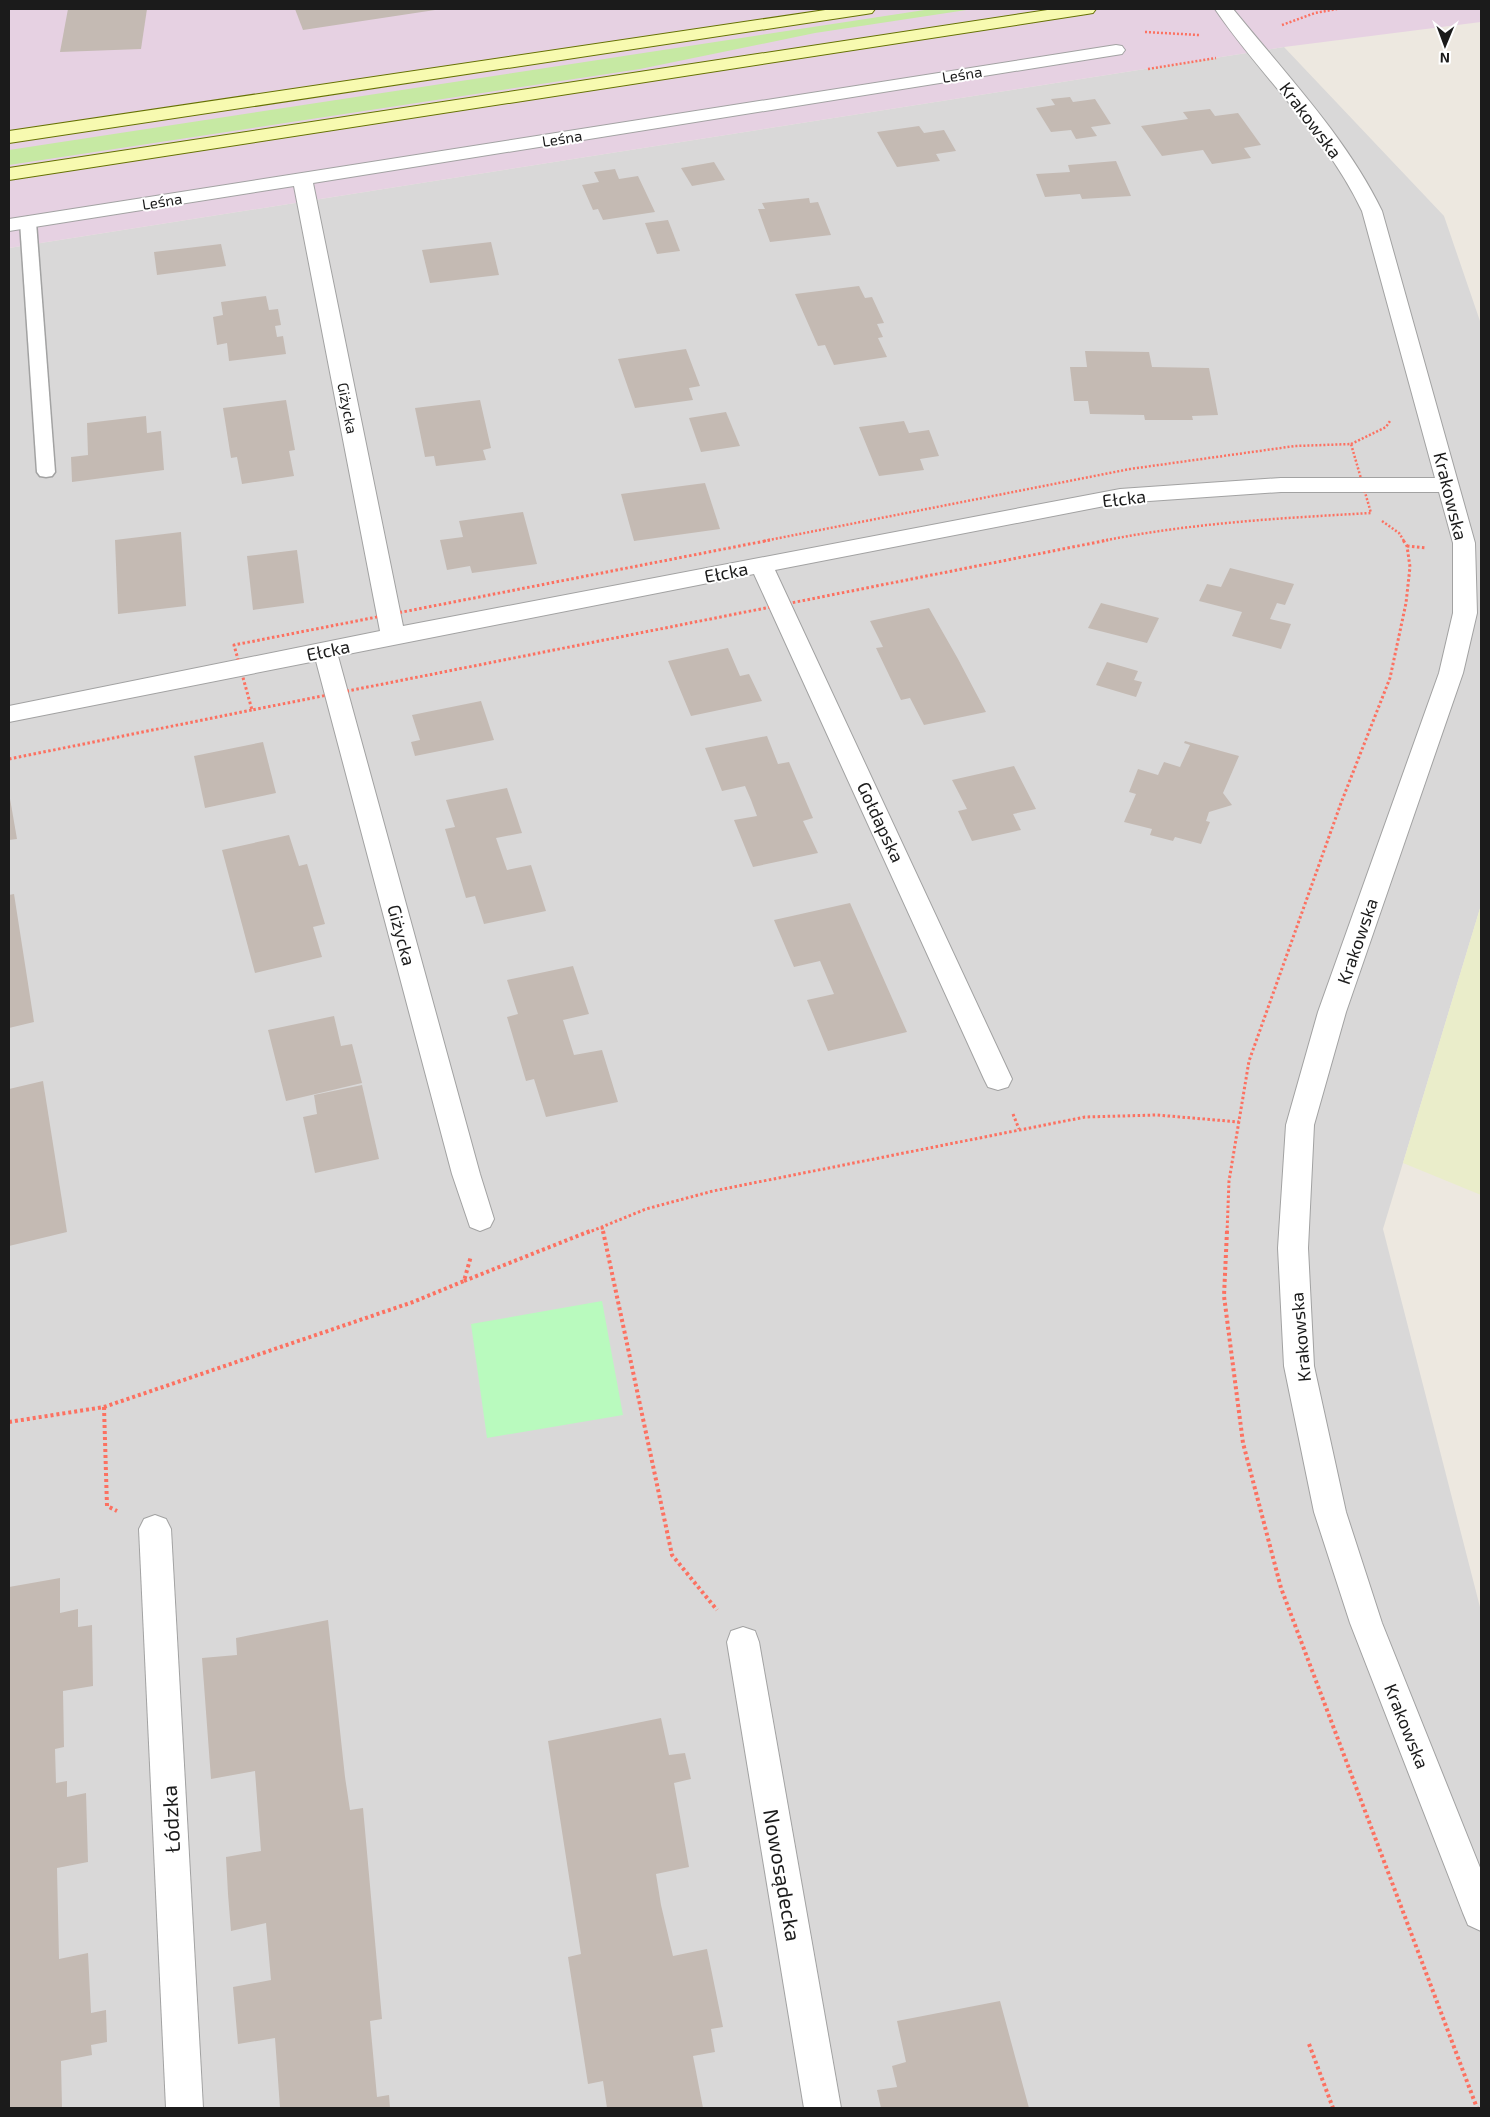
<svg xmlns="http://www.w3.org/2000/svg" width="1490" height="2117" font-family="'Exo 2',sans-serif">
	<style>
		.residential { fill: #d9d8d8 }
		.industrial { fill: #e6d1e2 }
		.farmland { fill: #eaedca }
		.grass { fill: #c6e9a3 }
		.park { fill: #b9fabe }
		.building { fill: #c4bab3 }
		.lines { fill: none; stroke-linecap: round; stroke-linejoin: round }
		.service-casing { stroke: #a2a2a2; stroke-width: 3 }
		.minor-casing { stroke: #a2a2a2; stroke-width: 2 }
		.secondary-casing { stroke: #657103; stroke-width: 2 }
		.path-far2 { stroke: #fc7161; stroke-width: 2.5; stroke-dasharray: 2 2; stroke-linecap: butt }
		.path-far1 { stroke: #fc7161; stroke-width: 3; stroke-dasharray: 2.5 2.5; stroke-linecap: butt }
		.path { stroke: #fc7161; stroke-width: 4; stroke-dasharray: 3 3; stroke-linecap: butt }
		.service { fill: #fff; fill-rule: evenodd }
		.minor { fill: #fff; fill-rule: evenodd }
		.secondary { fill: #f7fab0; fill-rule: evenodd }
		.labels { text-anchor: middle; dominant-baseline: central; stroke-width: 4; stroke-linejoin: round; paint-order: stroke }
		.far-street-label { font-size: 15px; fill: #1b1b1b; stroke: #fff }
		.street-label { font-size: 18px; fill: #1b1b1b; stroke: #fff }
		.near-street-label { font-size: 21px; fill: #1b1b1b; stroke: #fff }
	</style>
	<rect width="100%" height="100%" fill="#ede8e0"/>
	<path class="residential" d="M1284 47 1444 216 1481 324V905L1383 1229 1481 1611V2108H9V248Z"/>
	<path class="industrial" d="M9 9H1481V22L1284 47 9 248Z"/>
	<path class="farmland" d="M1481 905V1195L1403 1163Z"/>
	<path class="grass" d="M931 9H973L815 33 640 69 9 165V150Z"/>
	<path class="park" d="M602 1301 623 1415 487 1438 471 1324Z"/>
	<g class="building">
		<path d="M68 9H147L141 49 60 52Z"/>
		<path d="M295 9H435V10L303 30Z"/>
		<path d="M1070 97 1073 102 1095 99 1111 124 1091 127 1097 136 1076 139 1071 130 1051 132 1036 108 1055 105 1051 99Z"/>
		<path d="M1210 109 1215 116 1238 113 1261 145 1244 148 1251 158 1212 164 1203 150 1162 156 1141 126 1188 119 1183 112Z"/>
		<path d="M919 126 924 133 944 130 956 151 936 154 940 161 897 167 877 132Z"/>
		<path d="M1116 161 1131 196 1082 199 1080 194 1045 197 1036 174 1070 172 1068 165Z"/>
		<path d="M714 162 725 180 692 186 681 168Z"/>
		<path d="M615 169 619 179 638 176 655 212 603 220 598 209 593 210 582 185 599 182 594 172Z"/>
		<path d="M809 198 810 203 818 202 831 235 770 242 758 209H765L762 203Z"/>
		<path d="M668 220 680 251 657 254 645 223Z"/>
		<path d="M491 242 499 275 430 283 422 250Z"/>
		<path d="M221 244 226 266 157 275 154 252Z"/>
		<path d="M859 286 865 298 872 297 884 323 877 324 883 337 878 338 887 357 834 365 825 345 818 346 795 294Z"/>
		<path d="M266 296 269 310 278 309 281 325 275 326 277 337 283 336 286 354 229 361 227 343 217 345 213 317 223 315 221 302Z"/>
		<path d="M686 349 700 386 689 388 693 400 635 408 618 359Z"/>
		<path d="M1085 351 1149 352 1152 367 1209 368 1218 415 1192 416 1193 420H1145L1144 415 1090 414 1088 401H1074L1070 367H1087Z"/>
		<path d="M286 400 295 450 289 451 294 476 242 484 237 457 231 458 223 408Z"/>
		<path d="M480 400 491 448 483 450 486 460 436 466 434 456 425 457 415 408Z"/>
		<path d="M726 412 740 446 701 452 689 418Z"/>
		<path d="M146 416 147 433 161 431 164 470 72 482 71 457 88 455 87 423Z"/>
		<path d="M904 421 909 433 929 430 939 456 920 459 924 470 879 476 859 427Z"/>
		<path d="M705 483 720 529 634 541 621 494Z"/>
		<path d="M523 512 537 564 472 573 470 566 447 570 440 540 463 537 459 521Z"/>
		<path d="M181 532 186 606 118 614 115 540Z"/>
		<path d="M297 550 304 603 253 610 247 556Z"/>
		<path d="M1230 568 1294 584 1285 605 1277 603 1270 619 1291 624 1281 649 1232 636 1242 612 1199 601 1207 584 1221 587Z"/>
		<path d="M1101 603 1159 618 1147 643 1088 628Z"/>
		<path d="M929 608 958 659 986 712 924 725 910 698 901 700 876 648 883 647 870 621Z"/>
		<path d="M728 648 740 676 749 674 762 701 691 716 668 661Z"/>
		<path d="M1107 662 1138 671 1134 680 1142 682 1136 697 1096 685Z"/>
		<path d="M481 701 494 740 415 756 411 742 420 740 412 715Z"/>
		<path d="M767 736 778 764 789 762 813 818 803 821 818 853 753 867 734 820 757 816 751 800 745 786 722 791 705 748Z"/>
		<path d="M1185 741 1239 756 1223 793 1232 805 1209 812 1206 821 1210 822 1201 844 1175 837 1173 841 1150 835 1152 829 1124 822 1136 794 1129 792 1138 769 1158 775 1164 762 1180 767 1190 745 1184 743Z"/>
		<path d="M263 742 276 793 205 808 194 756Z"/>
		<path d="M1014 766 1036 809 1013 814 1021 830 972 841 958 811 967 809 952 780Z"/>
		<path d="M507 788 522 833 496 838 507 870 531 865 546 911 484 924 475 896 466 898 445 829 455 827 446 800Z"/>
		<path d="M9 793 17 839 9 840Z"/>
		<path d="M289 835 299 866 307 864 325 924 313 927 322 957 255 973 222 850Z"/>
		<path d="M14 894 34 1022 9 1028V895Z"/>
		<path d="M850 903 907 1032 828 1051 807 1000 834 994 820 961 794 967 774 920Z"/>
		<path d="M573 966 589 1014 563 1020 574 1055 602 1050 618 1102 546 1117 534 1079 526 1081 507 1017 518 1014 507 980Z"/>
		<path d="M334 1016 341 1046 352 1044 362 1083 286 1101 268 1030Z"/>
		<path d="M43 1081 67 1232 9 1246V1089Z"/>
		<path d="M362 1085 379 1159 315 1173 303 1117 317 1114 314 1095Z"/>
		<path d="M60 1578V1613L78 1609V1627L92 1625 93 1686 63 1691 64 1747 55 1749 56 1783 67 1781V1797L86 1793 88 1862 57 1868 59 1959 88 1953 91 2013 106 2010 107 2042 91 2045 92 2055 61 2061 62 2108H9V1587Z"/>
		<path d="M328 1620 345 1777 350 1810 363 1808 382 2019 370 2021 377 2097 389 2095 390 2108H280L275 2038 238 2044 233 1987 271 1980 266 1923 231 1931 228 1894 226 1857 261 1851 255 1771 211 1779 202 1658 237 1655 236 1638Z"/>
		<path d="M661 1718 669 1755 685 1753 691 1779 674 1783 689 1867 656 1874 661 1905 673 1956 707 1949 723 2027 711 2029 715 2052 693 2056 703 2108H607L603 2081 588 2084 568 1957 581 1954 548 1741Z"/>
		<path d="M1000 2001 1029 2108H881L877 2090 897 2087 892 2066 906 2062 897 2021Z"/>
	</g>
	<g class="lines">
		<g class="service-casing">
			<path id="service" d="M28 217 33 219 36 222 55 472 52 476 46 477 40 476 37 472 20 222 23 219Z"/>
		</g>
		<g class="minor-casing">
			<g id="minor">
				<path d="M1215 9H1233C1284 72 1347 138 1382 211L1475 543 1477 613 1463 673 1346 1012 1314 1125 1308 1248 1314 1366 1346 1512 1382 1623 1481 1870V1931L1468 1925 1463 1913 1350 1623 1314 1512 1284 1366 1278 1248 1286 1125 1318 1012 1439 673 1453 613V543L1439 492H1281L1120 503 775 570 1012 1079 1008 1087 998 1090 988 1087 984 1079 754 574 338 656 480 1174 494 1219 490 1227 480 1231 470 1227 452 1174 316 661 9 722V706L380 631 294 186 9 231V219L1116 45 1122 46 1125 50 1122 54 313 183 403 626 1120 489 1281 478H1435L1362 211C1326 135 1262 78 1215 9Z"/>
				<path d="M155 1515 166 1519 171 1529 203 2108H166L139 1529 144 1519Z"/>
				<path d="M743 1627 755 1631 759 1642 841 2108H804L727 1642 731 1631Z"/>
			</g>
		</g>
		<g class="secondary-casing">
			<g id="secondary">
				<path d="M832 9H875L872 13 866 14 9 143V131Z"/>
				<path d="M1054 9H1096L1093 13 1087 14 9 180V168Z"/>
			</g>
		</g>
		<g class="path-far2">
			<path d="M1282 25 1315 13 1337 9"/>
			<path d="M1145 32 1199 35"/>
			<path d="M1148 69 1216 58"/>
			<path d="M1351 444 1386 427 1390 421"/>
			<path d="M1382 521 1399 533 1404 541"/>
			<path d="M764 541 1130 469 1295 446 1351 444 1371 513C1281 518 1191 523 1102 541"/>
		</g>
		<g class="path-far1">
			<path d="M770 540 234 645 252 710 1108 540"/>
			<path d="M1407 546 1426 548"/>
			<path d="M9 759 252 710"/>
			<path d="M1013 1114 1019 1129"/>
			<path d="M602 1227 603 1233"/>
			<path d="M587 1233 646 1209 713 1191 1085 1117 1157 1115 1239 1122"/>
			<path d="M1227 1233 1229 1181 1249 1061 1341 803 1390 678 1406 603 1410 567 1407 546 1403 540"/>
		</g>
		<g class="path">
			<path d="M603 1231 672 1555 717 1610"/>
			<path d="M1227 1231 1224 1296 1243 1443 1281 1588 1477 2108"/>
			<path d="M464 1281 590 1231"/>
			<path d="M104 1407 107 1506 117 1511"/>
			<path d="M9 1422 104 1407 413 1302 464 1281 471 1256"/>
			<path d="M1309 2044 1333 2108"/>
		</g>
		<use href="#service" class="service"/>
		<use href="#minor" class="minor"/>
		<use href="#secondary" class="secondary"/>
	</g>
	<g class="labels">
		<g class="far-street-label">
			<text transform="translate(962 74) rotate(-9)">Leśna</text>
			<text transform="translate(562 138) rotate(-9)">Leśna</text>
			<text transform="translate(162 201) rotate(-9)">Leśna</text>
			<text transform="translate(348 408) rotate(79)">Giżycka</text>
		</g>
		<g class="street-label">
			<text transform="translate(1311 120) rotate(53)">Krakowska</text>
			<text transform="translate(1451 496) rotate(76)">Krakowska</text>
			<text transform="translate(1124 498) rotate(-7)">Ełcka</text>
			<text transform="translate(726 572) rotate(-11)">Ełcka</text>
			<text transform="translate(328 650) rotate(-12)">Ełcka</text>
			<text transform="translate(881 822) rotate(65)">Gołdapska</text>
			<text transform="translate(402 935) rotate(75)">Giżycka</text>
			<text transform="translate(1357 941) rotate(-71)">Krakowska</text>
			<text transform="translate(1300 1337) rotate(-95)">Krakowska</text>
			<text transform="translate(1407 1726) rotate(68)">Krakowska</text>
		</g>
		<g class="near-street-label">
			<text transform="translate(170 1819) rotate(-93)">Łódzka</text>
			<text transform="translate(783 1875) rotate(80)">Nowosądecka</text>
		</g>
	</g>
	<rect width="1490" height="2117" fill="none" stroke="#1b1b1b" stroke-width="20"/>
	<g transform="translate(1445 45) rotate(181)" stroke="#ffffff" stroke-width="4" paint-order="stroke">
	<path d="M0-4L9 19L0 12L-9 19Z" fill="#1b1b1b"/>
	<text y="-8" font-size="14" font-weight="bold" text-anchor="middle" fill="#1b1b1b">N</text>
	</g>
</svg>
